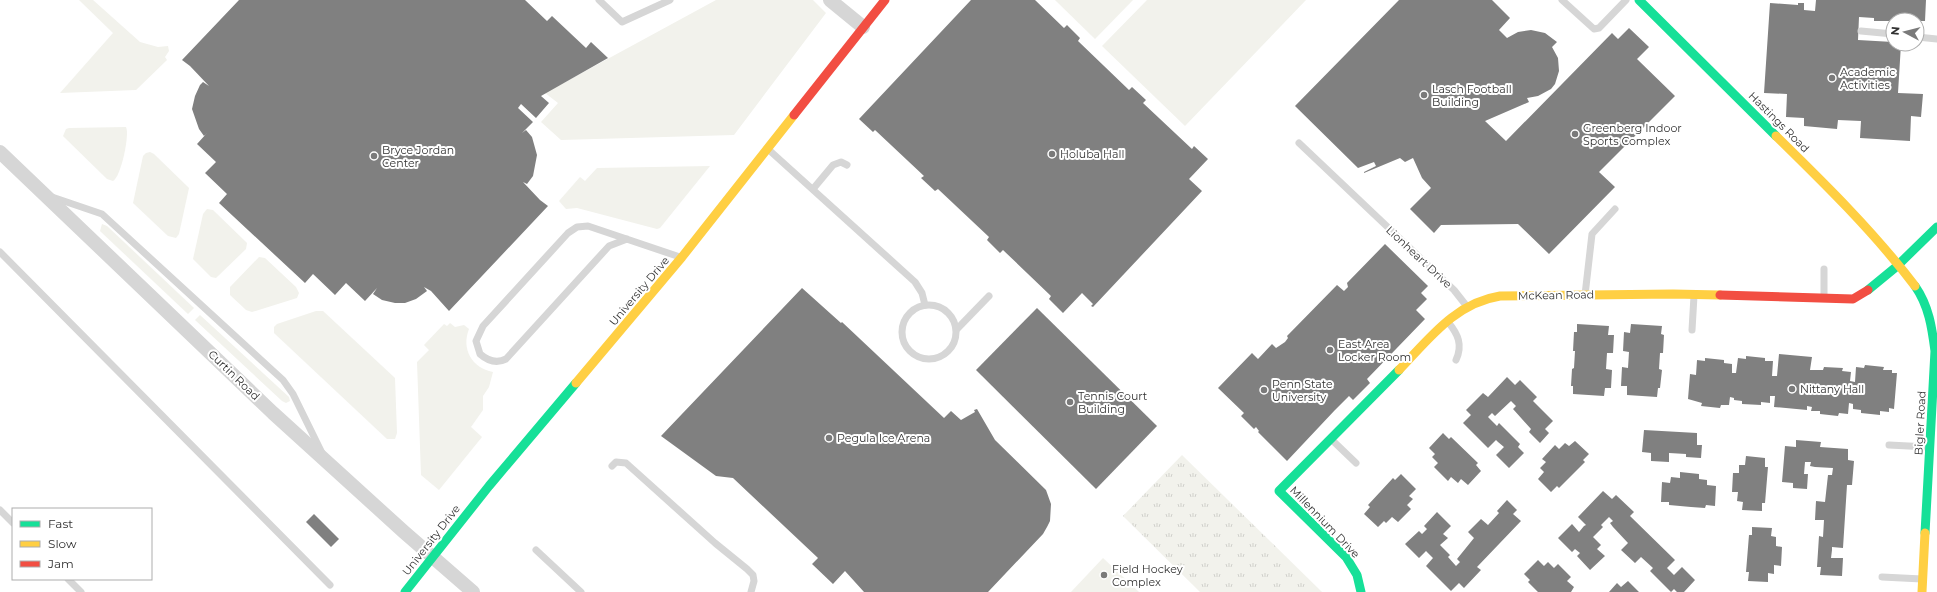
<svg xmlns="http://www.w3.org/2000/svg" width="1937" height="592" font-family="Montserrat,sans-serif">
	<style>
		.grass { fill: #f2f2ec }
		.park { fill: url(#park-tufts) }
		.building { fill: #808080 }
		.lines { fill: none; stroke-linecap: round; stroke-linejoin: round }
		.lane { stroke: #d6d6d6; stroke-width: 7 }
		.street { stroke: #d6d6d6; stroke-width: 14 }
		.fast { stroke: #16e098; stroke-width: 9 }
		.slow { stroke: #ffcf43; stroke-width: 9 }
		.jam { stroke: #f24e42; stroke-width: 9 }
		.poi-dot { fill: #7a7a7a; stroke: #fff; stroke-width: 1.5 }
		.labels { text-anchor: middle; dominant-baseline: central; stroke-width: 4; stroke-linejoin: round; paint-order: stroke }
		.poi-label { font-size: 11px; fill: #323232; stroke: #fff; text-anchor: start }
		.street-label { font-size: 11px; fill: #323232; stroke: #fff }
	</style>
	<defs>
		<pattern id="park-tufts" width="24" height="20" patternUnits="userSpaceOnUse"><rect width="24" height="20" fill="#f2f2ec"/><path d="M3 7l-1-3M5 7V3M7 7l1-3M15 17l-1-3M17 17v-4M19 17l1-3" fill="none" stroke="#d0d0cb"/></pattern>
	</defs>
	<rect width="100%" height="100%" fill="#fff"/>
	<g class="grass">
		<path d="M79 0H93L140 42 158 47 168 46 169 51 165 57 167 60 136 90 60 93 113 33Z"/>
		<path d="M716 0H813L826 13 734 135 561 140 541 122 558 103 545 93Z"/>
		<path d="M1055 0H1133L1095 39Z"/>
		<path d="M1147 0H1306L1185 126 1102 46Z"/>
		<path d="M126 127C130 134 121 177 113 181L107 179 63 136 66 129 69 128Z"/>
		<path d="M150 152 154 154 189 188 179 234 176 238 168 236 133 203 143 156 146 153Z"/>
		<path d="M710 166 660 228 657 229 577 208 566 209 559 201 580 177 585 181 597 168Z"/>
		<path d="M207 209 213 210 247 243 246 249 216 278 211 277 193 259 203 214Z"/>
		<path d="M102 224 107 226 194 308 188 314 100 231Z"/>
		<path d="M259 257 265 258 296 287 299 293 297 298 252 312 246 310 230 295V287Z"/>
		<path d="M316 311H323L395 378 397 433 395 439H387L274 333V327L277 324Z"/>
		<path d="M200 315 289 397 290 401 286 403 282 401 195 320Z"/>
		<path d="M450 323 455 327 464 325 469 329C461 349 472 368 493 372L489 387 483 396V410L471 427 482 437 439 490 421 475 417 362 429 350 424 345 444 324 447 326Z"/>
		<path d="M1103 558 1139 592H1071Z"/>
	</g>
	<path class="park" d="M1182 455 1322 592H1200L1123 516Z"/>
	<g class="building">
		<path d="M239 0H525L547 21 552 16 586 48 591 42 608 58 541 96 549 103 536 118 521 104 518 108 533 122 522 133 526 130 532 137 537 155 533 176 527 184 523 182 540 200 548 206 449 311 431 291 424 287 427 291 416 299 405 303H395L382 300 373 294 377 288 365 301 346 283 335 295 313 274 305 283 219 203 227 194 205 173 216 162 197 144 207 133 204 136 199 129 192 109 195 96 200 85 203 82 209 86 190 66 182 60Z"/>
		<path d="M971 0H1035L1064 28 1067 25 1080 38 1078 41 1129 90 1132 87 1146 100 1143 103 1192 149 1194 146 1208 159 1189 179 1202 191 1093 307 1091 306 1093 304 1082 293 1063 313 1049 299 1051 296 1003 250 1000 253 987 240 989 237 938 189 935 191 921 178 924 176 875 130 873 132 859 119Z"/>
		<path d="M1399 0H1492L1510 18 1499 30 1507 38 1518 32 1531 30 1545 33 1557 42 1552 47 1558 58 1559 71 1555 84 1551 89 1538 96 1527 98 1529 102 1485 121 1506 141 1612 33 1618 39 1629 28 1649 47 1637 59 1675 96 1599 172 1615 187 1549 254 1518 224 1441 225 1434 233 1410 209 1431 188 1422 178 1413 158 1405 162 1400 158 1364 173V172L1376 166 1374 162 1358 168 1295 106Z"/>
		<path d="M1816 0H1926L1925 21H1874V18L1859 17 1858 40 1893 42V44H1901L1898 93 1923 94 1921 117 1911 116 1910 141 1860 138 1861 121 1838 120 1837 129 1804 126V118L1786 117 1787 94 1764 93 1770 3 1798 5V3H1804V10L1815 11Z"/>
		<path d="M1385 244 1428 286 1421 293 1427 299 1416 310 1425 319 1367 379 1370 383 1353 400 1349 396 1335 410 1287 461 1258 432 1259 431 1256 427 1254 429 1241 416 1244 413 1218 388 1252 353 1258 359 1272 344 1276 348 1285 342 1288 338 1287 336 1337 285 1344 291 1348 287 1347 283Z"/>
		<path d="M802 288 841 323 842 322 944 418 951 411 961 420 975 412 974 410 977 409 995 440 1046 490 1051 504 1050 521 1047 527 1043 534 988 592H864L845 571 833 584 812 564 818 558 733 478 716 476 661 436Z"/>
		<path d="M1037 308 1157 426 1096 489 976 370Z"/>
		<path d="M1577 324 1609 326 1608 335H1614L1613 353H1607L1606 369 1612 370 1611 388H1605L1604 396 1573 394V386H1571L1572 369 1574 368 1575 351H1573L1574 332H1577Z"/>
		<path d="M1631 324 1662 326 1661 334 1664 335 1663 353H1660L1659 369 1662 370 1660 388H1658L1657 397 1627 395V386H1621L1622 367 1628 368 1629 352 1623 351 1624 332 1630 333Z"/>
		<path d="M1779 354 1812 357 1810 370H1823L1824 367 1843 368 1842 371 1851 372 1850 381 1855 382 1856 367 1864 368 1865 365 1884 367 1883 370H1892V373H1897L1894 409 1889 408V412L1880 411V415L1861 413V410L1853 409V404L1849 403 1848 414 1839 413 1838 416 1820 414V411H1811L1812 407 1807 406V410L1774 407 1775 396H1770V403L1761 402V405L1742 404V401L1734 400V398L1730 397 1729 405H1721L1720 408 1701 406 1702 403 1688 399 1690 374 1696 375 1697 360 1705 361V358L1724 360V363L1732 364V373H1736L1738 358 1746 359V356L1765 358V361H1773L1772 376H1777Z"/>
		<path d="M1507 377 1515 385 1520 380 1537 397 1533 401 1553 421 1545 429 1549 433 1540 443 1529 432 1531 429 1513 409 1516 406 1511 401 1495 416 1492 413 1488 417 1497 426 1499 423 1520 444 1518 447 1524 453 1509 468 1496 455 1504 447 1498 442 1496 440 1488 448 1463 423 1471 415 1466 410 1483 393 1488 397Z"/>
		<path d="M1644 430 1697 433V445H1702L1701 458 1686 457V454L1669 453V462L1651 461V453L1642 452Z"/>
		<path d="M1443 433 1449 439 1451 437 1478 463 1476 465 1481 471 1468 485 1461 479 1458 483 1451 477 1448 481 1434 467 1438 463 1432 457 1435 454 1429 448Z"/>
		<path d="M1796 440 1821 442 1820 447 1848 449V460L1854 461 1852 485H1847L1843 548 1832 547V550L1831 558H1843L1842 576 1820 575 1821 567H1817L1819 536 1823 537 1824 520H1815L1816 501 1825 502 1828 475H1832L1833 468 1815 467 1810 466 1811 462H1805L1804 474H1808L1807 489 1793 488V483L1782 482 1785 446 1796 447Z"/>
		<path d="M1575 441 1589 454 1583 460 1585 462 1559 488 1557 486 1551 492 1538 479 1544 472 1540 468 1546 462 1542 459 1555 445 1559 449 1565 443 1569 446Z"/>
		<path d="M1746 456 1765 458V467H1768L1765 503H1762V511L1742 510 1743 502 1737 501 1738 492H1732L1733 473H1739V465H1745Z"/>
		<path d="M1680 472 1699 474V479L1707 480V485L1716 486 1715 506 1706 505 1705 508 1691 507 1669 505V502H1661L1662 482 1670 483 1671 477 1680 478Z"/>
		<path d="M1401 474 1416 489 1409 496 1413 499 1407 505 1411 509 1398 522 1392 517 1386 523 1384 521 1378 527 1364 514 1370 507 1368 505 1393 478 1395 480Z"/>
		<path d="M1603 491 1612 499 1616 495 1634 512 1630 516 1675 560 1667 568 1674 575 1682 567 1695 580 1684 592H1677L1674 589 1671 592 1650 571 1653 568 1641 557 1635 563 1621 550 1628 543 1613 527 1610 523 1613 521 1609 517 1601 525 1603 527 1593 537 1601 545 1597 549 1605 556 1590 570 1577 556 1580 553 1575 549 1572 552 1558 538 1572 524 1579 532 1584 526 1586 525 1578 517Z"/>
		<path d="M1507 500 1517 510 1513 514 1521 521 1477 567 1481 570 1464 588 1459 583 1451 591 1426 566 1433 558 1426 551 1419 558 1405 544 1419 531 1422 534 1427 529 1424 526 1437 512 1451 526 1443 534 1448 538 1440 545 1450 555 1448 557 1456 566 1460 562 1457 559 1474 538 1468 532 1481 519 1488 525 1499 513 1497 511Z"/>
		<path d="M314 514 339 539 331 547 306 522Z"/>
		<path d="M1752 527 1772 528 1771 536 1776 537V546L1782 547 1781 566 1774 565V574L1768 573V582L1748 581 1749 572H1746L1749 535H1752Z"/>
		<path d="M1538 560 1544 566 1548 562 1554 568 1558 564 1571 577 1567 581 1574 587 1571 592H1538L1528 582 1530 580 1524 574Z"/>
		<path d="M1628 581 1639 592H1609L1617 583 1621 587Z"/>
	</g>
	<g class="lines">
		<g class="lane">
			<path d="M599 0 622 22 670 0"/>
			<path d="M1562 0 1594 29 1599 28 1626 0"/>
			<path d="M1861 31 1893 34"/>
			<path d="M1917 37 1937 39"/>
			<path d="M1299 143 1454 290 1465 304"/>
			<path d="M769 150 915 282 922 293 925 305"/>
			<path d="M813 189 833 165 841 162 847 165"/>
			<path d="M52 197 102 214 283 380 293 394 322 453"/>
			<path d="M627 239 609 246 506 359C496 364 488 361 480 354L476 341 483 326 568 233 577 227 588 226 680 257"/>
			<path d="M0 252 330 585"/>
			<path d="M1585 295 1592 234 1615 209"/>
			<path d="M1824 297V269"/>
			<circle cx="929" cy="332" r="27"/>
			<path d="M1448 322C1458 334 1463 345 1456 360"/>
			<path d="M957 329 989 296"/>
			<path d="M1692 330 1694 296"/>
			<path d="M1332 440 1356 463"/>
			<path d="M1889 445 1928 447"/>
			<path d="M612 466 616 462 626 463 715 543 747 569 753 575 754 581 751 592"/>
			<path d="M0 510 13 523"/>
			<path d="M536 550 581 592"/>
			<path d="M1882 577 1922 579"/>
			<path d="M68 579 81 592"/>
		</g>
		<g class="street">
			<path d="M830 0 863 27"/>
			<path d="M0 152 273 413 404 532 473 592"/>
		</g>
		<g class="fast">
			<path d="M1639 0 1776 136"/>
			<path d="M1915 286C1929 306 1932 328 1935 351L1925 533"/>
			<path d="M1868 290 1896 267 1937 227"/>
			<path d="M405 592 489 486 576 383"/>
			<path d="M1361 592 1357 575 1346 557 1279 491 1399 370"/>
		</g>
		<g class="slow">
			<path d="M1776 136C1825 184 1874 232 1915 286"/>
			<path d="M1399 370C1429 339 1455 303 1500 296L1673 294 1720 295"/>
			<path d="M576 383 682 257 794 115"/>
			<path d="M1922 592 1925 533"/>
		</g>
		<g class="jam">
			<path d="M794 115 885 0"/>
			<path d="M1720 295 1853 299 1868 290"/>
		</g>
	</g>
	<g class="poi-dot">
		<circle cx="1832" cy="78" r="4"/>
		<circle cx="1424" cy="95" r="4"/>
		<circle cx="1575" cy="134" r="4"/>
		<circle cx="1052" cy="154" r="4"/>
		<circle cx="374" cy="156" r="4"/>
		<circle cx="1330" cy="350" r="4"/>
		<circle cx="1792" cy="389" r="4"/>
		<circle cx="1264" cy="390" r="4"/>
		<circle cx="1070" cy="402" r="4"/>
		<circle cx="829" cy="438" r="4"/>
		<circle cx="1104" cy="575" r="4"/>
	</g>
	<g class="labels">
		<g class="poi-label">
			<text x="1840" y="72">Academic<tspan x="1840" dy="13">Activities</tspan></text>
			<text x="1432" y="89">Lasch Football<tspan x="1432" dy="13">Building</tspan></text>
			<text x="1583" y="128">Greenberg Indoor<tspan x="1583" dy="13">Sports Complex</tspan></text>
			<text x="382" y="150">Bryce Jordan<tspan x="382" dy="13">Center</tspan></text>
			<text x="1060" y="154">Holuba Hall</text>
			<text x="1338" y="344">East Area<tspan x="1338" dy="13">Locker Room</tspan></text>
			<text x="1272" y="384">Penn State<tspan x="1272" dy="13">University</tspan></text>
			<text x="1800" y="389">Nittany Hall</text>
			<text x="1078" y="396">Tennis Court<tspan x="1078" dy="13">Building</tspan></text>
			<text x="837" y="438">Pegula Ice Arena</text>
			<text x="1112" y="569">Field Hockey<tspan x="1112" dy="13">Complex</tspan></text>
		</g>
		<g class="street-label">
			<text transform="translate(1779 122) rotate(45)">Hastings Road</text>
			<text transform="translate(1419 257) rotate(43)">Lionheart Drive</text>
			<text transform="translate(639 291) rotate(-50)">University Drive</text>
			<text transform="translate(1556 295) rotate(-1)">McKean Road</text>
			<text transform="translate(234 375) rotate(44)">Curtin Road</text>
			<text transform="translate(1920 423) rotate(-87)">Bigler Road</text>
			<text transform="translate(1325 522) rotate(46)">Millennium Drive</text>
			<text transform="translate(431 540) rotate(-52)">University Drive</text>
		</g>
	</g>
	<rect x="12" y="508" width="140" height="72" fill="#ffffff" stroke="#adadad"/>
	<rect x="20" y="521" width="20" height="6" fill="#16e098" stroke="#adadad"/>
	<text x="48" y="528" font-size="12" fill="#323232">Fast</text>
	<rect x="20" y="541" width="20" height="6" fill="#ffcf43" stroke="#adadad"/>
	<text x="48" y="548" font-size="12" fill="#323232">Slow</text>
	<rect x="20" y="561" width="20" height="6" fill="#f24e42" stroke="#adadad"/>
	<text x="48" y="568" font-size="12" fill="#323232">Jam</text>
	<g transform="translate(1905 32) rotate(277)"><circle r="19" fill="#ffffff" stroke="#adadad"/>
	<path d="M0-3L7 15L0 10L-7 15Z" fill="#7a7a7a"/>
	<text y="-6" font-size="11" font-weight="bold" text-anchor="middle" fill="#323232">N</text>
	</g>
</svg>
